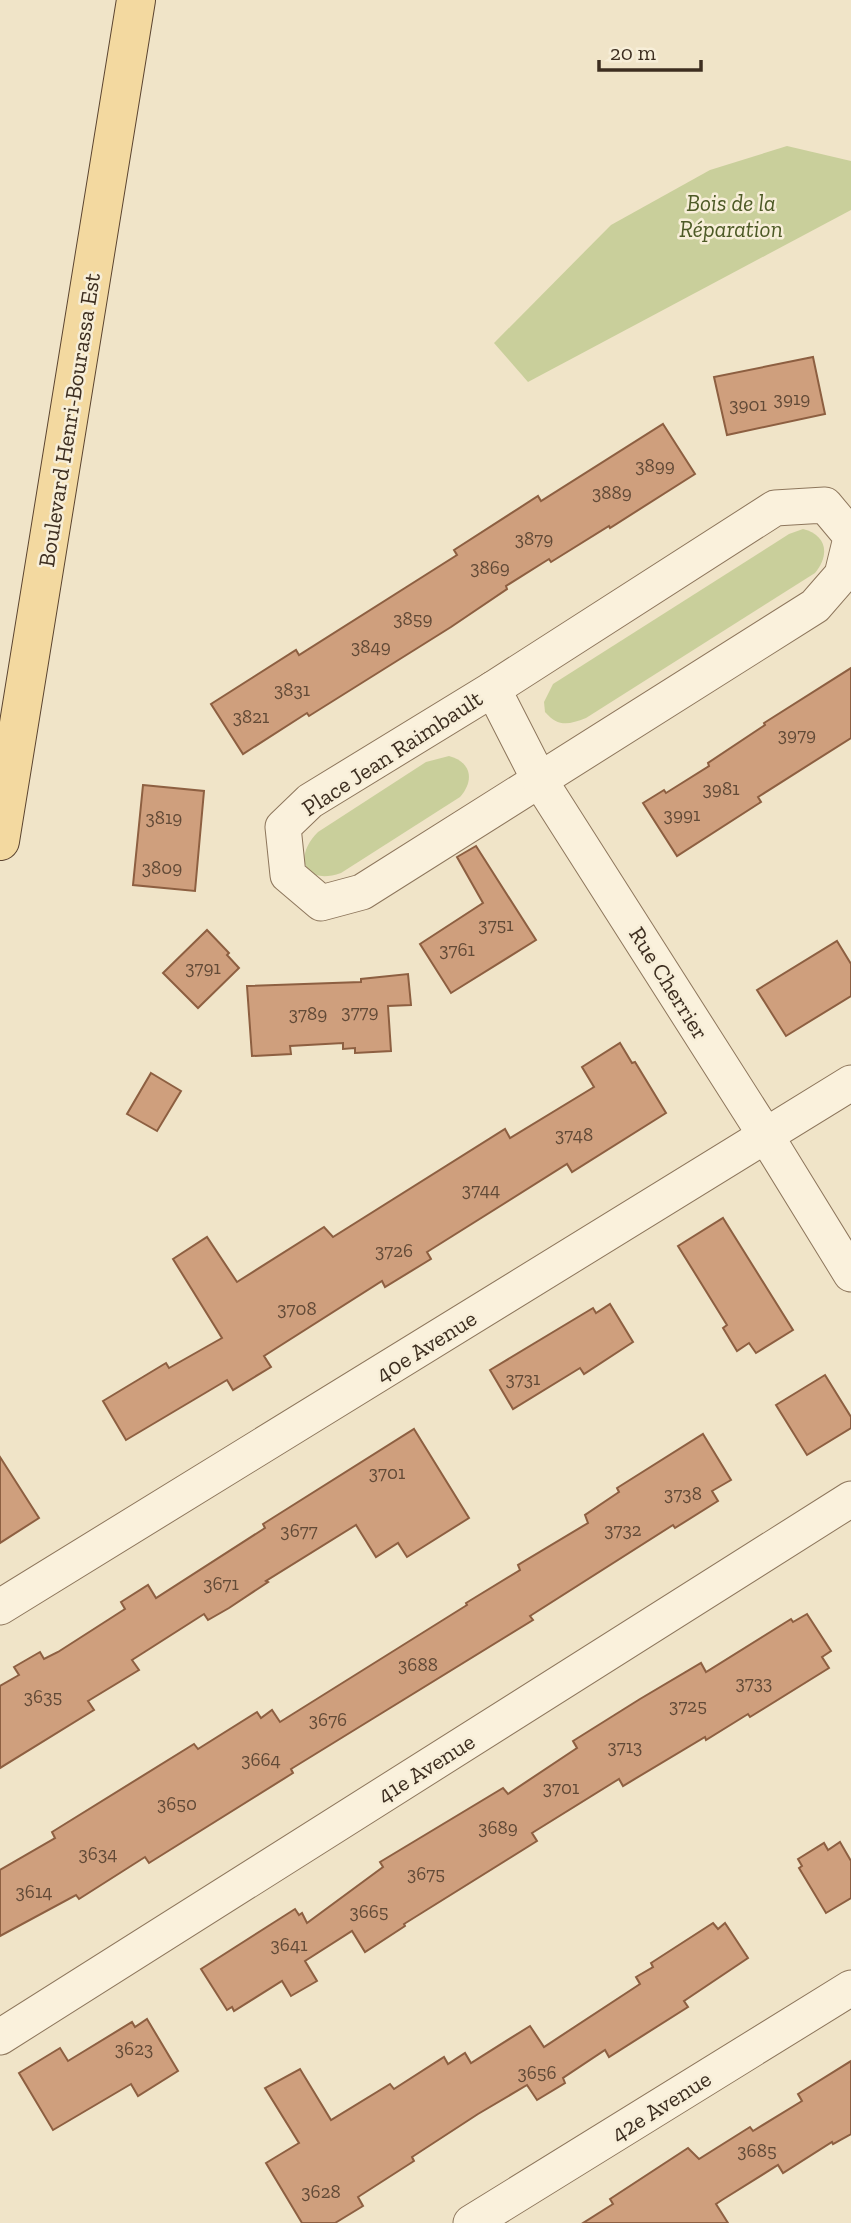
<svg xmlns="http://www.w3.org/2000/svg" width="851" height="2223" font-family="'Zilla Slab',serif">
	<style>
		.green { fill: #c9cf9b }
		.building { fill: #cf9f7d; stroke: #8d5f41; stroke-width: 2 }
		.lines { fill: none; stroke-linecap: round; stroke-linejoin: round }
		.minor-casing { stroke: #8d765c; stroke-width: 37 }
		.primary-casing { stroke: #5b4430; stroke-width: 40 }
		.minor { stroke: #faf1dc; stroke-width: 35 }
		.primary { stroke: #f3d9a0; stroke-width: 38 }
		.labels { text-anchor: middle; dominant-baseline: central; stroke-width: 5; stroke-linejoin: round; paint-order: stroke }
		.number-label { font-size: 19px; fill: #624a37 }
		.park-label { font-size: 23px; font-style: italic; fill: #4d5a26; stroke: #f7eed8 }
		.street-label { font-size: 23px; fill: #3d2e20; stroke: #f7eed8 }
	</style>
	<rect width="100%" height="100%" fill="#f0e4c8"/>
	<g class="green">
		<path d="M787 146 851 161V210L528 382 494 343 611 225 710 170Z"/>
		<path d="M803 529C827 535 830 555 815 573L586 718C568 725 558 727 545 712L544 702 553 684 789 534Z"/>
		<path d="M449 756C471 762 475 780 460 797L341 873C305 886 292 858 318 832L426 762Z"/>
	</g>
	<g class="building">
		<path d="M813 357 825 414 727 435 714 377Z"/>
		<path d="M663 424 695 474 610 528 609 526 551 562 549 559 506 586 507 589 451 627 309 716 307 713 243 754 211 704 296 650 299 655 457 555 454 550 538 496 541 501Z"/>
		<path d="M851 668V738L758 797 761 802 677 856 643 803 664 790 666 793 709 766 708 763 765 725 764 723Z"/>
		<path d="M143 785 204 791 195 891 133 885Z"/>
		<path d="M476 846 536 940 451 993 420 944 483 903 457 857Z"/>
		<path d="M207 930 229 953 227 955 239 968 198 1008 163 973Z"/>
		<path d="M837 941 851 964V996L786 1036 757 990Z"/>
		<path d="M408 974 411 1005 388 1006 391 1051 355 1053V1048L343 1049V1043L290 1046 291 1054 252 1056 247 986 361 982V979Z"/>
		<path d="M620 1043 632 1063 635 1062 666 1113 572 1172 567 1164 427 1252 431 1259 385 1287 382 1281 264 1356 271 1367 233 1390 227 1380 126 1440 103 1401 166 1363 169 1368 222 1338 173 1259 207 1237 237 1282 324 1227 333 1237 505 1129 510 1138 594 1087 582 1067Z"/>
		<path d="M151 1073 181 1091 157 1131 127 1114Z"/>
		<path d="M723 1218 793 1330 756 1353 749 1343 737 1351 723 1328 727 1325 678 1246Z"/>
		<path d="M610 1304 633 1342 584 1374 580 1368 513 1409 490 1370 593 1308 596 1313Z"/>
		<path d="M825 1375 851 1417V1428L807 1455 776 1405Z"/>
		<path d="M414 1429 469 1518 407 1557 398 1543 376 1557 356 1525 266 1581 268 1582 229 1608 208 1620 204 1614 132 1660 139 1670 88 1701 94 1710 0 1768V1686L19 1675 14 1667 40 1652 44 1659 58 1652 125 1609 121 1602 148 1585 156 1598 265 1528 263 1524Z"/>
		<path d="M703 1434 731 1480 712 1491 718 1501 675 1528 673 1525 530 1616 533 1620 291 1769 293 1773 149 1863 145 1857 79 1899 76 1895 0 1936V1870L55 1838 52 1832 194 1744 198 1749 257 1712 261 1718 272 1710 280 1722 467 1605 466 1603 520 1570 518 1565 588 1523 585 1515 619 1492 617 1488Z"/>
		<path d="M0 1457 39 1518 0 1543Z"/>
		<path d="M807 1614 831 1651 822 1657 829 1668 750 1717 748 1714 706 1740 705 1737 623 1786 619 1779 532 1833 537 1841 404 1924 405 1926 365 1952 352 1931 305 1961 317 1981 291 1996 282 1981 234 2011 232 2007 227 2010 201 1969 295 1909 299 1915 302 1913 307 1923 383 1867 380 1862 503 1788 508 1794 577 1748 573 1741 640 1699 701 1663 706 1672 791 1619 793 1622Z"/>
		<path d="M840 1842 851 1861V1898L826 1913 799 1868 802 1866 798 1859 824 1843 828 1850Z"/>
		<path d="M713 1923 718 1929 725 1923 748 1958 684 2001 688 2007 609 2057 605 2050 563 2078 565 2083 537 2100 527 2085 478 2114 412 2157 414 2161 358 2197 363 2206 335 2223H302L266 2163 299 2143 265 2088 300 2069 331 2120 390 2084 394 2089 444 2057 448 2064 465 2053 471 2063 530 2026 544 2047 640 1984 636 1977 653 1967 651 1963Z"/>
		<path d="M147 2019 178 2071 138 2096 131 2084 53 2130 19 2073 60 2048 68 2061 132 2022 135 2027Z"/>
		<path d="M851 2061V2134L833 2144 832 2142 783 2173 778 2165 722 2200 716 2204 728 2223H583L613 2204 610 2199 688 2148 699 2159 750 2127 753 2131 802 2101 798 2094Z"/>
	</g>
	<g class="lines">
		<g class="minor-casing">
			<g id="minor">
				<path d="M851 536 825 505 775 508 493 689 310 801 283 827 288 875 321 903 362 892 815 606 842 575 851 538"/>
				<path d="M493 689 540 781 766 1136 851 1274"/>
				<path d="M0 1607 851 1083"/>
				<path d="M0 2037 851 1499"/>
				<path d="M471 2223 851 1988"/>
			</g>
		</g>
		<g class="primary-casing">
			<path id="primary" d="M0 841 136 0"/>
		</g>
		<use href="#minor" class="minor"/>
		<use href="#primary" class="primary"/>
	</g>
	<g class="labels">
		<g class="number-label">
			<text x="792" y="398">3919</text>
			<text x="748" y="404">3901</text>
			<text x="655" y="465">3899</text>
			<text x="612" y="492">3889</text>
			<text x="534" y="538">3879</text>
			<text x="490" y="567">3869</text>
			<text x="413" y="618">3859</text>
			<text x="371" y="646">3849</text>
			<text x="292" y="689">3831</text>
			<text x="251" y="716">3821</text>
			<text x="797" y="734">3979</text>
			<text x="721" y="788">3981</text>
			<text x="682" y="814">3991</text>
			<text x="164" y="817">3819</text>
			<text x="162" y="867">3809</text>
			<text x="496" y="924">3751</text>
			<text x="457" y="949">3761</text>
			<text x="203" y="967">3791</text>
			<text x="360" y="1011">3779</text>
			<text x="308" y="1013">3789</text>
			<text x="574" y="1134">3748</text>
			<text x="481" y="1189">3744</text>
			<text x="394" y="1250">3726</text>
			<text x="297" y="1308">3708</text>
			<text x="523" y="1378">3731</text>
			<text x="387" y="1472">3701</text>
			<text x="683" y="1493">3738</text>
			<text x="623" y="1529">3732</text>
			<text x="299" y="1530">3677</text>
			<text x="221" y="1583">3671</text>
			<text x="418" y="1664">3688</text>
			<text x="754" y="1682">3733</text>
			<text x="43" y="1696">3635</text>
			<text x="688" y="1705">3725</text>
			<text x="328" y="1719">3676</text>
			<text x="625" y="1746">3713</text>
			<text x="261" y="1759">3664</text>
			<text x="561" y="1787">3701</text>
			<text x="177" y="1803">3650</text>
			<text x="498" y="1827">3689</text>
			<text x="98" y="1853">3634</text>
			<text x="426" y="1873">3675</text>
			<text x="34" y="1891">3614</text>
			<text x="369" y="1911">3665</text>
			<text x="289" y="1944">3641</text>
			<text x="134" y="2048">3623</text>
			<text x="537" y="2072">3656</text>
			<text x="757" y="2150">3685</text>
			<text x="321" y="2191">3628</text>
		</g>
		<g class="park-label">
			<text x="731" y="203">Bois de la<tspan x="731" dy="26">Réparation</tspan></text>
		</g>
		<g class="street-label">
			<text transform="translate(69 420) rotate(-81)">Boulevard Henri-Bourassa Est</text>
			<text transform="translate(392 753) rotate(-33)">Place Jean Raimbault</text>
			<text transform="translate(669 983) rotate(58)">Rue Cherrier</text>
			<text transform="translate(426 1346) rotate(-32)">40e Avenue</text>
			<text transform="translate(426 1768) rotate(-32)">41e Avenue</text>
			<text transform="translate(661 2106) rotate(-32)">42e Avenue</text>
		</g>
	</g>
	<path d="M599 60v10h102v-10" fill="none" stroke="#3d2e20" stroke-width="3.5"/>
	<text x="610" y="60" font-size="21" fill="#3d2e20" stroke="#f7eed8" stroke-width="5" paint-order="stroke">20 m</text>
</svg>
